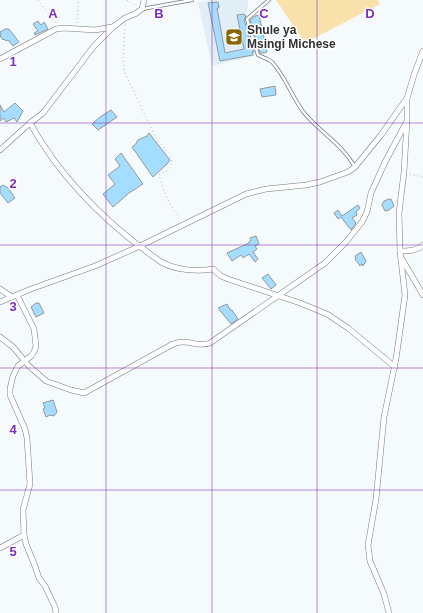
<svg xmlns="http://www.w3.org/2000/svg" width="423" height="613" font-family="Helvetica,sans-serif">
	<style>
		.built { fill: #e1eef6 }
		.green { fill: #f8e1ab }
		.building { fill: #a4ddff; stroke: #93989b }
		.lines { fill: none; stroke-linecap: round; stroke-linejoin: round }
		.service-casing { stroke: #74797b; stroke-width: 4 }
		.minor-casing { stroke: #74797b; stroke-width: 6 }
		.path { stroke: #b1b5b8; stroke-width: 1; stroke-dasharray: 1 3; stroke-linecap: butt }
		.service { stroke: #fff; stroke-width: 2.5 }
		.minor { stroke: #fff; stroke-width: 5 }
		.grid { fill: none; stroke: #7b2cbf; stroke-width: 1; stroke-opacity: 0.55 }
		.labels { text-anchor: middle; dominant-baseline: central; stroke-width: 3; stroke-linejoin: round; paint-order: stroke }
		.poi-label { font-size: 12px; font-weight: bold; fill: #2f3132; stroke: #fff; text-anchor: start }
		.grid-label { font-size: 13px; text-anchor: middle; font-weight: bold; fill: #7b2cbf; stroke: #fff; stroke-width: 3; stroke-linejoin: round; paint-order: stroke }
	</style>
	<rect width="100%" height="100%" fill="#f5fafd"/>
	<path class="built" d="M210 0H248L247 19 258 55 212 66 198 2Z"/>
	<path class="green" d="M276 0H378L380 4 305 43Z"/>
	<g class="building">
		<path d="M218 2 219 8H217L225 53 244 49 237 15 244 14 245 16H246L244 20 254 52H252L253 55 220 61 208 3Z"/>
		<path d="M259 15 267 52 264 53H260L250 20 255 16Z"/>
		<path d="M38 21 41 25 44 22 48 29 35 35 34 33 38 31 33 24Z"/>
		<path d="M5 29H9L19 42 13 46 8 40 6 41 4 39 3 40 0 36 1 35 0 32Z"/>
		<path d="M275 86 276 95 262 97 260 89Z"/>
		<path d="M15 103 23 111 17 122 14 118 6 122 4 118 0 121V105L4 112Z"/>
		<path d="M111 110 117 117 98 130 92 124 100 117Z"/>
		<path d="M149 133 170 160 167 164 153 177 132 147 135 145 138 140 147 136Z"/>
		<path d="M121 153 143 184 129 193 113 207 103 194 115 184 108 175 120 166 115 159Z"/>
		<path d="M3 185 8 188 15 198 8 203 0 193V187Z"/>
		<path d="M389 199H391L394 206 389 210 385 211 382 205 384 201Z"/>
		<path d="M358 205 360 208 356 212 357 215 352 218 356 223 351 230 341 217 338 219 334 213 338 210 342 216Z"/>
		<path d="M256 236 259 244 255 246 257 249 253 252 258 259 255 262 249 254 243 258 241 255 232 261 227 253 249 243V242L251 240 250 238Z"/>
		<path d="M361 252 366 261 363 266 362 264 360 266 355 259 356 258 355 256Z"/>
		<path d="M268 274 276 285 271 289 262 278Z"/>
		<path d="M36 303H39L44 313 36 317 31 307Z"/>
		<path d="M227 304 231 311 232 310 238 319 231 324 218 308Z"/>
		<path d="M53 400 57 412 54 416 50 415 46 417 43 409 45 408 43 403Z"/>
	</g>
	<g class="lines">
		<g class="service-casing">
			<g id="service">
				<path d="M269 0 247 19 258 55C262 57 268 59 272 62 286 77 292 98 305 114 321 133 342 144 355 167"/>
				<path d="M142 9 192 0"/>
			</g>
		</g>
		<g class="minor-casing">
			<g id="minor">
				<path d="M0 59 56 29 64 28 95 30 112 27"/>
				<path d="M30 123C61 179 108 225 161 262 176 270 196 272 213 269L221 276 228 279 300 303 327 314 348 328 395 367"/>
				<path d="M0 150 30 123 43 113 94 46 113 27 125 18 135 14 142 9 144 0"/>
				<path d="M400 251C410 251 416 251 423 245"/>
				<path d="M402 259 423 295"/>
				<path d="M0 289 12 297"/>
				<path d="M17 295 34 329 36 346 34 352 31 356 18 366 13 376 10 389V395L25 429 27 438 30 484 23 510 24 535 26 544 35 566 39 578 45 586 55 607 56 613"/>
				<path d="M0 302 31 289 95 266 140 246 246 194 266 189 306 185 320 182 348 172 355 167 381 135 407 98"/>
				<path d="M0 337 13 347 29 366 46 381 71 390 84 393 173 344C176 343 180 342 183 342 194 342 198 347 210 343L325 263 346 242 362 222 367 212 371 193 385 162 406 123"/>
				<path d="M0 548 24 535"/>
				<path d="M389 613 384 594 370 561 368 545 376 499 384 417 396 359 405 295 400 251 399 213 404 172 407 120V98L414 75 423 51"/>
			</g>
		</g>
		<g class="path">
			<path d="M38 0 56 23"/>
			<path d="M127 0 137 6"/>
			<path d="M77 23 78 0"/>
			<path d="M125 25 123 59 125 73 157 140 170 154 172 163 167 171 159 175C164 192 169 206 181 219"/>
			<path d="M410 174 423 177"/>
		</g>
		<use href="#service" class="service"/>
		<use href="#minor" class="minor"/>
	</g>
	<path class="grid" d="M106 0V613M212 0V613M317 0V613M0 123H423M0 245H423M0 368H423M0 490H423"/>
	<defs>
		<g id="school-square" transform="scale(0.9)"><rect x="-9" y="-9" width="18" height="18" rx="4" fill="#866600" stroke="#fff"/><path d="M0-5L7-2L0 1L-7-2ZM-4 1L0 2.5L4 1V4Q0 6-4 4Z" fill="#fff"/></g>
	</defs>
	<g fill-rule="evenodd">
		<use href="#school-square" x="234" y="37"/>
	</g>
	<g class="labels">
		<g class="poi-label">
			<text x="247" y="30">Shule ya<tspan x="247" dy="14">Msingi Michese</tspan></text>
		</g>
	</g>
	<g class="grid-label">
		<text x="53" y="18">A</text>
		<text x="159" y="18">B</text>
		<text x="264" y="18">C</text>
		<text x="370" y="18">D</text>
		<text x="13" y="66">1</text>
		<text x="13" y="188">2</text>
		<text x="13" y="311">3</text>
		<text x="13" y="434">4</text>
		<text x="13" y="556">5</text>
	</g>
</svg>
